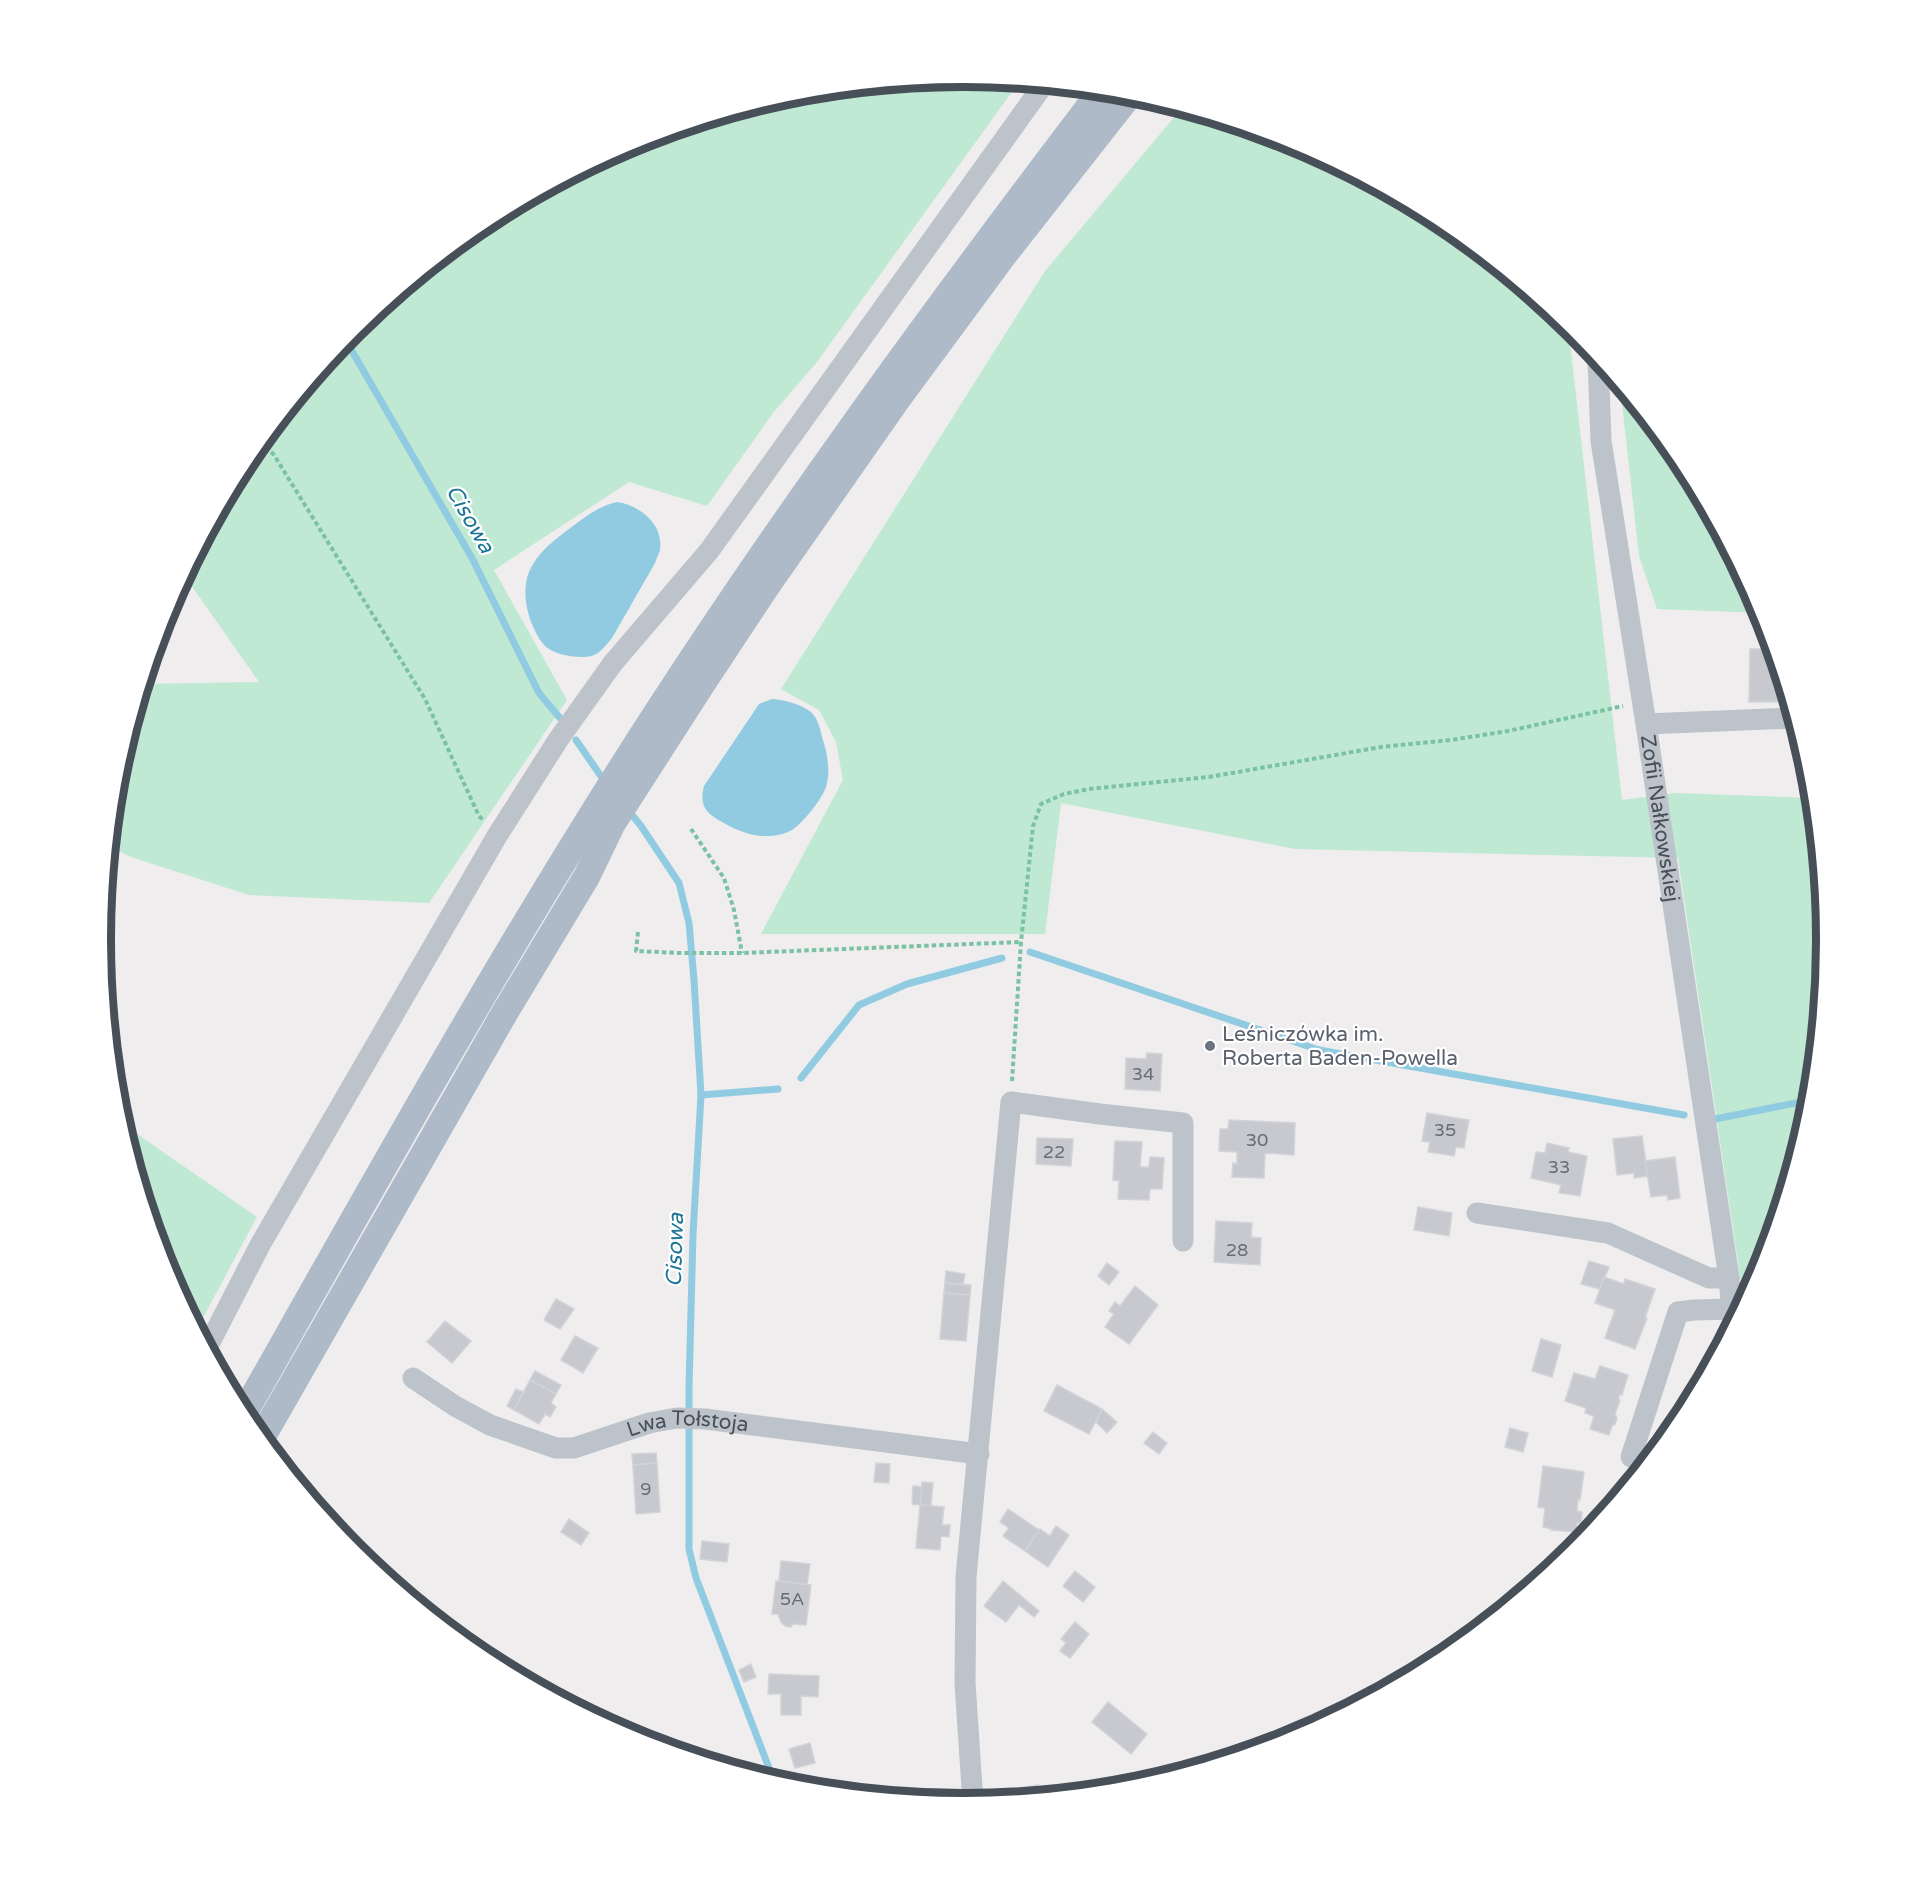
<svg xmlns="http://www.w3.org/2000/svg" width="1927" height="1880" font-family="'Varela Round',sans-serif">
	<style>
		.green { fill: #bfe9d2 }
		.water { fill: #91cbe1 }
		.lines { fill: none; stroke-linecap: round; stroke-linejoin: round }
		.stream { stroke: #91cbe1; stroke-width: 7 }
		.building { fill: #c7c9cf; stroke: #d1d3d8; stroke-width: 1.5 }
		.path { stroke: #7bc2a4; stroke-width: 4; stroke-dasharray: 4.5 3; stroke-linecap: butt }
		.minor { stroke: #bcc3ca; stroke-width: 21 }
		.major { stroke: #afbac9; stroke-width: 27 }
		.worship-dot { fill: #6b7280; stroke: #fff; stroke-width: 2 }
		.labels { text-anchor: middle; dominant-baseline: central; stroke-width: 4.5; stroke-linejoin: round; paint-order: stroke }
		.number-label { font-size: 18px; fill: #676e76 }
		.street-label { font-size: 21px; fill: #474f58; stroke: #fff }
		.worship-label { font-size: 21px; fill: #5b616d; stroke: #fff; text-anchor: start }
		.water-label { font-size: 22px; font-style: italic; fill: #1c7496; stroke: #fff }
		.rim { fill: none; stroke: #474f58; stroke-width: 8 }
	</style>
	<rect width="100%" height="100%" fill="#efeded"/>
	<g class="green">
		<path d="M964 77 1019 82 817 362 773 413 707 506 629 482 494 570 567 700 429 903 249 895 131 857 109 846 117 771 143 684 259 682 184 575 246 460 353 329 484 222 633 142 795 93Z"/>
		<path d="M1182 108 1294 142 1444 222 1568 325 1622 800 1675 793 1813 798 1827 940 1810 1109 1761 1271 1744 1303 1678 858 1295 849 1061 803 1045 934H761L843 780 836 742 819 710 781 689 1045 271Z"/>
		<path d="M1620 385 1682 461 1762 613 1657 609 1639 556Z"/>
		<path d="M121 1123 257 1217 197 1329 166 1270Z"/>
	</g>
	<g class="water">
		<path d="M617 502C639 505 664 524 660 550 659 554 656 559 655 563L612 638C607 644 600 654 591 656 579 659 553 655 544 645 529 626 520 595 529 572 537 553 554 540 569 529 584 518 598 506 617 502Z"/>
		<path d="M772 699C785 700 801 704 811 712 818 719 820 728 822 737 827 752 831 771 826 787 822 799 803 823 792 830 787 833 776 836 770 836 753 837 737 831 722 822 706 813 699 806 704 786L759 704Z"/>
	</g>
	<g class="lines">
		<g class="stream">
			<path d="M345 339 472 558 539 693 560 718"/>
			<path d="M576 740 605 782"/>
			<path d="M628 810 641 826 679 883 689 923 694 980 701 1095 693 1234 689 1387V1549L696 1578 774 1781"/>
			<path d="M1030 952 1319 1050 1684 1115"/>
			<path d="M801 1078 859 1005 907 984 1002 958"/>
			<path d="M701 1095 778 1089"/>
			<path d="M1715 1119 1811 1100"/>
		</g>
	</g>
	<g class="building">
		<path d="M1750 649H1773L1780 670 1779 702H1749Z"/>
		<path d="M1797 737H1800L1811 773 1796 772Z"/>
		<path d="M1147 1053 1162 1054 1160 1091 1125 1089 1126 1058 1146 1059Z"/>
		<path d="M1427 1113 1469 1120 1464 1148 1456 1147 1454 1156 1428 1152 1430 1142 1422 1141Z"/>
		<path d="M1229 1120 1295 1123 1294 1155 1265 1153 1264 1178 1232 1177 1233 1163 1237 1164V1152L1219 1151 1220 1129H1228Z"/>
		<path d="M1642 1136 1648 1176 1634 1178V1173L1617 1175 1613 1139Z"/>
		<path d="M1037 1138 1073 1139 1071 1166 1036 1164Z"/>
		<path d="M1115 1141 1142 1142 1140 1167H1149L1150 1157 1164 1158 1162 1189H1150L1149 1200 1118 1199 1119 1181 1113 1180Z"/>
		<path d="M1547 1143 1569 1148 1568 1152 1587 1156 1580 1196 1559 1193 1561 1185 1531 1178 1536 1152 1545 1153Z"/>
		<path d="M1675 1157 1680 1198 1668 1200 1667 1195 1651 1197 1645 1161Z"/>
		<path d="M1418 1207 1452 1213 1449 1236 1414 1230Z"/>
		<path d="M1216 1221 1252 1223 1251 1237 1261 1238 1260 1265 1214 1262Z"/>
		<path d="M1589 1261 1609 1267 1600 1289 1581 1284Z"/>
		<path d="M1107 1263 1119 1272 1109 1285 1098 1276Z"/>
		<path d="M946 1271 965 1274 963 1284 945 1283Z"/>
		<path d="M1604 1277 1624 1284 1625 1279 1655 1289 1645 1318H1647L1635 1349 1605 1338 1615 1310 1595 1303Z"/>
		<path d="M945 1283 971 1285 970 1295 944 1293Z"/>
		<path d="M1135 1286 1158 1305 1129 1344 1105 1327 1114 1314 1109 1311 1115 1302 1120 1306Z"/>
		<path d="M944 1293 970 1295 966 1341 940 1339Z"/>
		<path d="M556 1299 574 1309 560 1329 544 1320Z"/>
		<path d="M445 1321 471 1341 452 1363 427 1342Z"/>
		<path d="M575 1336 598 1348 583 1373 561 1360Z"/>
		<path d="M1541 1339 1561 1345 1552 1377 1532 1371Z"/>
		<path d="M1600 1366 1628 1375 1622 1395 1620 1394 1618 1400H1620L1615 1414 1617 1418 1615 1424 1612 1426 1609 1435 1590 1429 1594 1416 1585 1413 1586 1408 1565 1401 1574 1373 1595 1379Z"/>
		<path d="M535 1371 561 1385 556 1394 530 1380Z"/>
		<path d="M530 1380 556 1394 551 1403 556 1407 550 1417 545 1414 539 1424 514 1410Z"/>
		<path d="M1057 1385 1102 1409 1089 1434 1044 1411Z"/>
		<path d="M516 1389 523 1392 514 1410 507 1406Z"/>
		<path d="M1102 1409 1117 1422 1107 1433 1096 1422Z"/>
		<path d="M1510 1428 1528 1433 1523 1452 1505 1447Z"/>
		<path d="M1153 1432 1167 1443 1159 1454 1144 1443Z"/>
		<path d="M656 1453 657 1463 633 1465 632 1454Z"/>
		<path d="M657 1463 660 1512 636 1514 633 1465Z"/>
		<path d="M876 1463 890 1464 889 1483 874 1482Z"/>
		<path d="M1543 1466 1584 1472 1580 1500H1578L1577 1511 1582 1512 1581 1523H1577L1576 1532 1551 1530V1529L1543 1527 1545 1508 1538 1507Z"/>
		<path d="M922 1482 933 1483 931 1506 920 1505Z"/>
		<path d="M913 1486 922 1487 920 1505 912 1504Z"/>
		<path d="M920 1505 944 1507 942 1525H950L949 1537 941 1536 940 1550 916 1548Z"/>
		<path d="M1008 1509 1039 1530 1025 1551 1003 1536 1009 1528 1000 1522Z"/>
		<path d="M569 1519 589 1533 581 1545 561 1532Z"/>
		<path d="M1056 1526 1069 1535 1048 1567 1025 1551 1040 1529 1050 1536Z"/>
		<path d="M702 1541 729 1544 727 1562 700 1559Z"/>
		<path d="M781 1561 810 1564 807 1585 779 1581Z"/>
		<path d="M1075 1571 1095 1587 1083 1602 1063 1586Z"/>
		<path d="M776 1581 811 1585 806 1625 793 1624 791 1627 785 1626 781 1622 778 1614H772Z"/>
		<path d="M1003 1581 1039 1611 1034 1617 1019 1605 1006 1622 984 1606Z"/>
		<path d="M1075 1622 1089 1634 1070 1658 1060 1651 1066 1643 1061 1639Z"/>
		<path d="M751 1664 756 1677 744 1682 739 1670Z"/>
		<path d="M769 1674 819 1676 818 1697 801 1696V1715H781V1694H768Z"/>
		<path d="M1108 1702 1147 1734 1131 1754 1092 1722Z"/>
		<path d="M810 1743 815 1763 795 1768 789 1749Z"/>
		<path d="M1038 1785V1793L1050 1791 1051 1795 989 1801 988 1791 1003 1789 1004 1797 1027 1794 1026 1787Z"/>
	</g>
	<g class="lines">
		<g class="path">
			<path d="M261 441 274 455 425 699 479 816 483 820"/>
			<path d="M691 829 724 878 734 910 742 953"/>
			<path d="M638 932 636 951 679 953H742L1021 942"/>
			<path d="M1012 1081 1021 942 1033 826 1041 804 1064 794 1089 789 1209 777 1381 747 1451 740 1508 731 1623 706"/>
		</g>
		<g class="minor">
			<path id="s1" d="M1598 358 1601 441 1646 724 1729 1278 1733 1324"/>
			<path d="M1646 724 1794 718"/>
			<path d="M1477 1213 1608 1233 1709 1278H1729"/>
			<path d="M207 1348 260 1245 497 836 558 740 613 663 709 551 1044 84"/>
			<path id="s2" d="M413 1378 455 1406 490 1425 556 1448H574L649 1423 677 1418 705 1419 979 1454"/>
			<path d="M1631 1457 1678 1312 1694 1310 1731 1309"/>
			<path d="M973 1803 965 1683 966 1577 1011 1102 1100 1114 1183 1123V1241"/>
		</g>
		<g class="major">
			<path d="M243 1415C367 1196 489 976 624 764 772 531 935 309 1102 90"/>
			<path d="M261 1439 504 1014 587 876 612 824 700 687 766 587 896 401 1003 256 1131 93"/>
		</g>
	</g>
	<circle class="worship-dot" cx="1210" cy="1046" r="6"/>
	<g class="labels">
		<g class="number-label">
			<text x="1143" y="1074">34</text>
			<text x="1445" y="1130">35</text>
			<text x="1257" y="1140">30</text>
			<text x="1054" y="1152">22</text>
			<text x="1559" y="1167">33</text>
			<text x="1237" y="1250">28</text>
			<text x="646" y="1489">9</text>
			<text x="792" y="1599">5A</text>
		</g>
		<g class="street-label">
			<text stroke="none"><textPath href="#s1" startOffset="465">Zofii Nałkowskiej</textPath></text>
			<text stroke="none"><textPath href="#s2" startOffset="296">Lwa Tołstoja</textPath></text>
		</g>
		<g class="worship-label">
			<text x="1222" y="1034">Leśniczówka im.<tspan x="1222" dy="24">Roberta Baden-Powella</tspan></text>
		</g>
		<g class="water-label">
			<text transform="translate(470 519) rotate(60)">Cisowa</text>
			<text transform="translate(675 1250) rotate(-88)">Cisowa</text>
		</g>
	</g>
	<path d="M0 0H1927V1880H0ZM963 87H964A852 852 0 0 1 1816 939V941A852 852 0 0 1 964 1793H963A852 852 0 0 1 111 941V939A852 852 0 0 1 963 87Z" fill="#fff" fill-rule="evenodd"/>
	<path class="rim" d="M963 87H964A852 852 0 0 1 1816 939V941A852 852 0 0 1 964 1793H963A852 852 0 0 1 111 941V939A852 852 0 0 1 963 87Z"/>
</svg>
